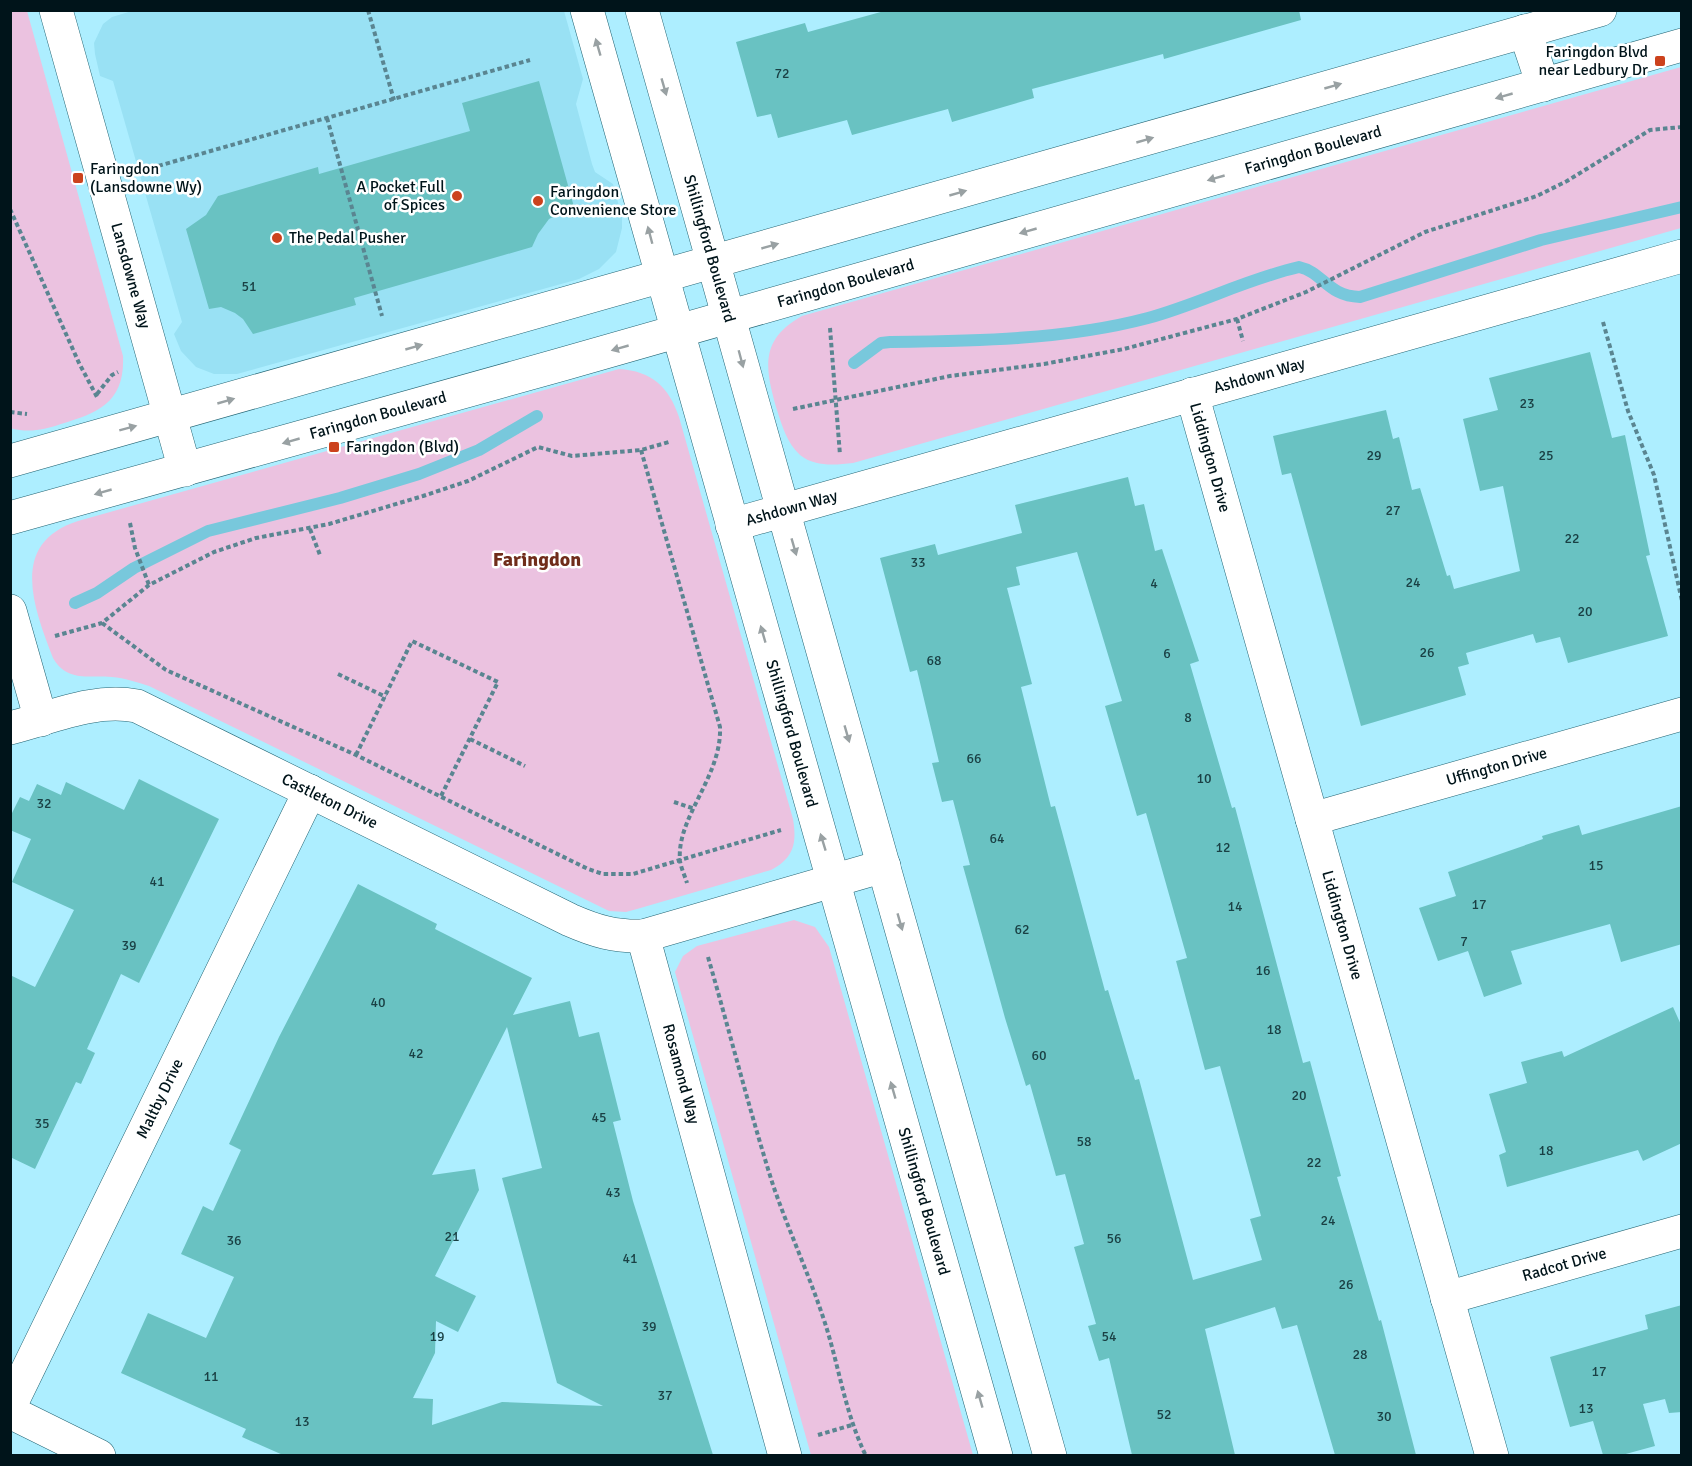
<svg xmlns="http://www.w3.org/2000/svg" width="1692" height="1466" font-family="Signika,sans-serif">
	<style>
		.built { fill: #99e1f4 }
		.green { fill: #ebc2e0 }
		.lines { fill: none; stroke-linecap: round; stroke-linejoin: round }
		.stream { stroke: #78c8dc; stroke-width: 12 }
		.building { fill: #69c2c2; fill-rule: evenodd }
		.minor-casing { stroke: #236473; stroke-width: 34 }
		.path { stroke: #5a8591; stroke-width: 4; stroke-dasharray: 4.5 3; stroke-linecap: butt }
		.minor { stroke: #fff; stroke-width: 33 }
		.oneway { fill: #99a1a3 }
		.poi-dot { fill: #cc421d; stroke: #fff; stroke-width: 2 }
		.labels { text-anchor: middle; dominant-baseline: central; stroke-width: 5; stroke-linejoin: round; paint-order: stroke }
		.number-label { font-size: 14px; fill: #1a4044 }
		.poi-label { font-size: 16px; fill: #00141a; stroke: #fff; text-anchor: start }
		.street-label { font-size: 16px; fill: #00141a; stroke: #fff }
		.quarter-label { font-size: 20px; font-weight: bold; fill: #702d1b; stroke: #fff }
	</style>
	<rect width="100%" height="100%" fill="#adeeff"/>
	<path class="built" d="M132 11H564L583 79 576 104 592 164 595 172 613 184 622 217V228L616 252 599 269 579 279 237 374H214L196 367 181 351 174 334 182 322 113 81 100 76 95 54 94 43 103 24 112 17Z"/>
	<g class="green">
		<path d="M10 11H27L123 356C125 402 99 413 61 424 43 430 29 433 10 428Z"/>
		<path d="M1681 67V228L853 463C835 465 815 467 800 455 787 443 782 426 777 410 765 369 759 340 802 316Z"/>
		<path d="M619 369C652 371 669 387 679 417L793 819C797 843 794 858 771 870L637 909 626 912 609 911 149 686C136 682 125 678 112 677 87 675 67 682 53 658 33 606 9 543 78 521Z"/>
		<path d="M794 920 815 927 829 947 973 1455H811L675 972 683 956 697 946Z"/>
	</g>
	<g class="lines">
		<g class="stream">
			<path d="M854 363 881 343 890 342C975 341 1065 340 1148 318 1199 304 1247 279 1299 267 1323 272 1327 296 1360 297L1541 240 1682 207"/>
			<path d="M75 603 97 593 134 568 208 531 340 498 419 474 479 450 537 416"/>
		</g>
	</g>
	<g class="building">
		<path d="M888 10H1299L1301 20 1164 59 1163 54 1032 89 1034 98 952 122 948 109 852 135 847 120 778 138 771 114 757 117 736 42 805 23 808 32Z"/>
		<path d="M539 81 574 207 549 219 538 234 532 247 354 298 356 305 253 334 243 319 235 313 221 307 209 309 186 229 206 215 218 196 318 167 319 174 470 131 462 103Z"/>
		<path d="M1590 352 1612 438 1625 435 1650 555 1646 556 1668 636 1568 663 1560 637 1536 643 1533 634 1466 653 1469 664 1458 667 1466 695 1361 726 1291 473 1282 475 1273 436 1386 410 1393 439 1399 437 1412 490 1420 488 1447 576 1450 575 1454 589 1520 571 1503 486 1480 491 1463 419 1498 410 1489 378Z"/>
		<path d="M1128 477 1135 506 1144 504 1155 551 1162 549 1199 661 1190 664 1232 808 1235 807 1303 1063 1310 1061 1341 1176 1337 1177 1379 1321 1381 1320 1416 1455H1335L1297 1325 1282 1329 1275 1307 1205 1329 1235 1455H1132L1109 1358 1099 1361 1088 1326 1096 1324 1074 1247 1084 1244 1065 1174 1056 1176 1030 1084 1026 1086 1005 1018 963 866 970 865 953 800 942 802 932 763 939 762 917 670 910 672 880 558 935 544 938 555 1022 533 1015 505ZM1077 552 1122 701 1105 706 1137 816 1146 813 1187 958 1176 961 1205 1070 1220 1066 1261 1216 1250 1219 1262 1260 1193 1280 1139 1079 1135 1080 1108 990 1105 991 1055 806 1051 807 1021 687 1032 684 1007 588 1020 585 1016 567Z"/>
		<path d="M139 779 219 819 139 983 121 974 87 1049 95 1053 81 1084 76 1082 35 1169 10 1157V975L35 987 74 910 12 882 31 839 10 830V817L20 797 29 801 37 784 61 795 66 782 124 810Z"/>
		<path d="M1682 806V944L1621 962 1610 924 1511 951 1522 984 1484 997 1468 951 1438 961 1419 908 1456 896 1448 872 1543 839 1542 836 1579 825 1582 835Z"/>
		<path d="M358 884 437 924 435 929 532 978 513 1015 570 1001 579 1037 599 1032 621 1120 613 1122 633 1201 713 1455H283L242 1437 246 1429 121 1373 148 1313 206 1338 234 1277 181 1254 203 1206 213 1211 241 1150 229 1144 279 1037ZM507 1027 542 1168 502 1178 557 1383 603 1406 502 1402 432 1425 433 1399 413 1398 435 1353 436 1321 458 1332 476 1296 435 1276 479 1190 475 1169 432 1175Z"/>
		<path d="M1673 1007 1682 1027V1143L1643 1161 1638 1150 1507 1187 1499 1155 1506 1152 1489 1094 1527 1083 1521 1062 1562 1051 1564 1057Z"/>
		<path d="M1682 1305V1412L1669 1413 1665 1399 1643 1404 1655 1446 1622 1455H1603L1593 1421 1570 1427 1550 1357 1648 1329 1645 1315Z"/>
	</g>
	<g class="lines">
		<g class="minor-casing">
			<g id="minor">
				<path id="s1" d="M56 10 185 470"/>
				<path id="s2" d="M587 10 996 1456"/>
				<path id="s3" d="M642 10 1050 1456"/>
				<path d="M1525 31 1543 85"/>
				<path id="s4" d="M1192 394 1492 1456"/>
				<path d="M10 461 1600 10"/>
				<path id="s5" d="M10 518 563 364 1682 45"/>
				<path id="s6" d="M732 525 1682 256"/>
				<path d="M10 611 41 720"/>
				<path id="s7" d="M10 728C53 717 93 698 137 706L570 920C595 931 615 937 643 936"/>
				<path id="s8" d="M1312 819 1682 714"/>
				<path id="s9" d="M1447 1298 1682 1231"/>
				<path id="s10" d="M10 1406 310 791"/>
				<path d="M10 1412 99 1456"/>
				<path d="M785 1456 643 936 884 866"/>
			</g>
		</g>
		<g class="path">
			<path d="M368 10 394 100"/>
			<path d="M327 118 382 316"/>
			<path d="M144 170 530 60"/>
			<path d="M10 209 79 363 97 397"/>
			<path d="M1237 319 1243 341"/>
			<path d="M1603 322 1628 411 1654 475 1682 601"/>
			<path d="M830 328 840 455"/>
			<path d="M97 394 112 375 118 372"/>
			<path d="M793 409 950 376 1044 364 1124 349 1237 319 1306 292 1425 232 1537 196 1567 181 1650 130 1682 127"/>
			<path d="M10 412 27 414"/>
			<path d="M641 450 720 727C722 777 676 817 680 861 681 868 685 876 687 883"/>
			<path d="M130 523 135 548 149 585"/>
			<path d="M310 529 320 555"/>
			<path d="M102 623 166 670 356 755 588 869 603 874H633L781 830"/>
			<path d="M55 636 102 623 149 585 214 552 256 538 329 524 423 496 468 481 538 447 572 456 641 450 669 442"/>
			<path d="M338 674 386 697"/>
			<path d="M470 739 525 766"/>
			<path d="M356 755 412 641 498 682 441 796"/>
			<path d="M674 802 695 809"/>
			<path d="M708 957C730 1033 749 1109 773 1185 788 1229 808 1272 823 1317 839 1364 844 1411 866 1456"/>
			<path d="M818 1435 852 1425"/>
		</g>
		<use href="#minor" class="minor"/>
	</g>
	<defs><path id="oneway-solid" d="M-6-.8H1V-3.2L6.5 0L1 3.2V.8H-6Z" transform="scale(1.5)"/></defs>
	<g class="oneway">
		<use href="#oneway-solid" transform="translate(598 47) rotate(-106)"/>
		<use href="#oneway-solid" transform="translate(1333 86) rotate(-16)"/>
		<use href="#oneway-solid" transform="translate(664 87) rotate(74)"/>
		<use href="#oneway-solid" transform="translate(1504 96) rotate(164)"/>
		<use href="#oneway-solid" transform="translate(1145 140) rotate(-16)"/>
		<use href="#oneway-solid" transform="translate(1216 178) rotate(164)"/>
		<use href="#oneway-solid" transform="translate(958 193) rotate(-16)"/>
		<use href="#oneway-solid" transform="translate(1028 231) rotate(164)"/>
		<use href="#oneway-solid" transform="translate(650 235) rotate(-105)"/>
		<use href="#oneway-solid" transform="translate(770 246) rotate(-16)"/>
		<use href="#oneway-solid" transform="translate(414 347) rotate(-16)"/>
		<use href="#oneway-solid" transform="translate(620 348) rotate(164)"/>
		<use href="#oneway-solid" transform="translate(741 359) rotate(75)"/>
		<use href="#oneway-solid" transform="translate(226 401) rotate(-16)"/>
		<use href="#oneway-solid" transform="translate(128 428) rotate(-15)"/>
		<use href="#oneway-solid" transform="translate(291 441) rotate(164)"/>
		<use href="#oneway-solid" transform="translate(103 492) rotate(164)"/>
		<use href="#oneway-solid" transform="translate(794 547) rotate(74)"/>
		<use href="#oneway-solid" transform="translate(763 634) rotate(-106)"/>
		<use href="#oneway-solid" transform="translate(847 734) rotate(74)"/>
		<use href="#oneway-solid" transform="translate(823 842) rotate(-107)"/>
		<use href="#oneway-solid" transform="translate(900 922) rotate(74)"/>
		<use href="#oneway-solid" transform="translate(893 1090) rotate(-106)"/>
		<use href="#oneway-solid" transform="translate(980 1399) rotate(-106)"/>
	</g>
	<g class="poi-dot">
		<rect x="1654" y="55" width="12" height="12" rx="3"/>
		<rect x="72" y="172" width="12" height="12" rx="3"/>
		<circle cx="457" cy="196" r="6"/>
		<circle cx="538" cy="201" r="6"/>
		<circle cx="277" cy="238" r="6"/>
		<rect x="328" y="441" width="12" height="12" rx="3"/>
	</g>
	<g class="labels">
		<g class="number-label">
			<text x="782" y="73">72</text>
			<text x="249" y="286">51</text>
			<text x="1527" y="403">23</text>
			<text x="1374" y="455">29</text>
			<text x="1546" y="455">25</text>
			<text x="1393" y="510">27</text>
			<text x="1572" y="538">22</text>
			<text x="918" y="562">33</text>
			<text x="1413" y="582">24</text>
			<text x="1154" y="583">4</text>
			<text x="1585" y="611">20</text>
			<text x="1427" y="652">26</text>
			<text x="1167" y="653">6</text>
			<text x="934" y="660">68</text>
			<text x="1188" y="717">8</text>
			<text x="974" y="758">66</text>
			<text x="1204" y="778">10</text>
			<text x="44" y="803">32</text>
			<text x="997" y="838">64</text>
			<text x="1223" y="847">12</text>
			<text x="1596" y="865">15</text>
			<text x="157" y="881">41</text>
			<text x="1479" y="904">17</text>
			<text x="1235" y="906">14</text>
			<text x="1022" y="929">62</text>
			<text x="1464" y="941">7</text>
			<text x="129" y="945">39</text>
			<text x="1263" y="970">16</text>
			<text x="378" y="1002">40</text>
			<text x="1274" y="1029">18</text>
			<text x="416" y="1053">42</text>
			<text x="1039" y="1055">60</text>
			<text x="1299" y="1095">20</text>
			<text x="599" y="1117">45</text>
			<text x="42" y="1123">35</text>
			<text x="1084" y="1141">58</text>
			<text x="1546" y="1150">18</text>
			<text x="1314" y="1162">22</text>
			<text x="613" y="1192">43</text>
			<text x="1328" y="1220">24</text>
			<text x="452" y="1236">21</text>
			<text x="1114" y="1238">56</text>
			<text x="234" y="1240">36</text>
			<text x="630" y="1258">41</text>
			<text x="1346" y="1284">26</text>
			<text x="649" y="1326">39</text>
			<text x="437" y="1336">19</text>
			<text x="1109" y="1336">54</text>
			<text x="1360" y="1354">28</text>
			<text x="1599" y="1371">17</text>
			<text x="211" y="1376">11</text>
			<text x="665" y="1395">37</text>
			<text x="1586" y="1408">13</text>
			<text x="1164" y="1414">52</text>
			<text x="1384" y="1416">30</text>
			<text x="302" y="1421">13</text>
		</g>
		<g class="poi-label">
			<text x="1648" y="52" text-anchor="end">Faringdon Blvd<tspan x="1648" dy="18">near Ledbury Dr</tspan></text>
			<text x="90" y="169">Faringdon<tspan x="90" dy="18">(Lansdowne Wy)</tspan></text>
			<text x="445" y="187" text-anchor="end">A Pocket Full<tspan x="445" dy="18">of Spices</tspan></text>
			<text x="550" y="192">Faringdon<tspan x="550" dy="18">Convenience Store</tspan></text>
			<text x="289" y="238">The Pedal Pusher</text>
			<text x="346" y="447">Faringdon (Blvd)</text>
		</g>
		<g class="street-label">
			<text stroke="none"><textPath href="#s5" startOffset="1354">Faringdon Boulevard</textPath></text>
			<text stroke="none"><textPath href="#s3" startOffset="248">Shillingford Boulevard</textPath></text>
			<text stroke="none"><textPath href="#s1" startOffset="276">Lansdowne Way</textPath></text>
			<text stroke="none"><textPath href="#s5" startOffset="868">Faringdon Boulevard</textPath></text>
			<text stroke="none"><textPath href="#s6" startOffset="548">Ashdown Way</textPath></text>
			<text stroke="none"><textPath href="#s5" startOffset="382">Faringdon Boulevard</textPath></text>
			<text stroke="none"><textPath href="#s4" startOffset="66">Liddington Drive</textPath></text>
			<text stroke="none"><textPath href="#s6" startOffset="62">Ashdown Way</textPath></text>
			<text stroke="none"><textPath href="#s2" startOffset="752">Shillingford Boulevard</textPath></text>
			<text stroke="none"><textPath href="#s8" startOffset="192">Uffington Drive</textPath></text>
			<text stroke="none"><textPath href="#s7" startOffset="345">Castleton Drive</textPath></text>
			<text stroke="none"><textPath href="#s4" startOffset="552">Liddington Drive</textPath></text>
			<text transform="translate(681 1074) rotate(75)">Rosamond Way</text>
			<text stroke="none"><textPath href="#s10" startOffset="342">Maltby Drive</textPath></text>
			<text stroke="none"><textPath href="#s2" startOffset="1238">Shillingford Boulevard</textPath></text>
			<text stroke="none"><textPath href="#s9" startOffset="122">Radcot Drive</textPath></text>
		</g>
		<g class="quarter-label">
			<text x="537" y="559">Faringdon</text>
		</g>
	</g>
	<rect width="1692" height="1466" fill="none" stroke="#00141a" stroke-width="24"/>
</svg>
